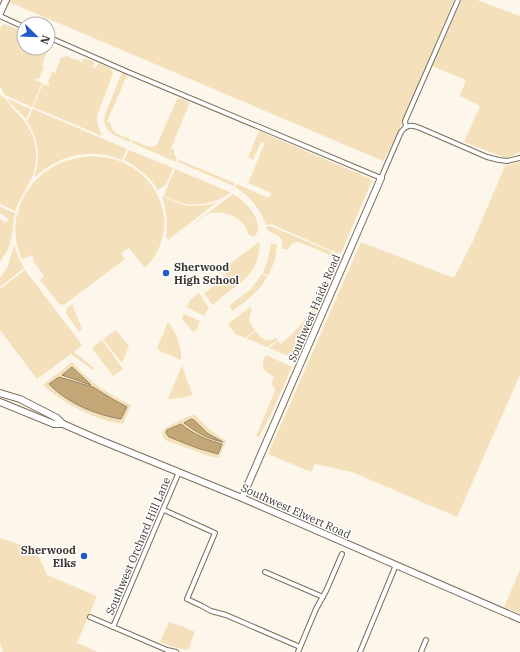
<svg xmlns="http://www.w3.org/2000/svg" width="520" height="652" font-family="'IBM Plex Serif',serif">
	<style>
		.green { fill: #f5e0bc }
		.water { fill: #c3a776; stroke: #9a8661 }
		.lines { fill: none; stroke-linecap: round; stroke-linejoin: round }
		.street-casing { stroke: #796f5c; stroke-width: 6 }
		.secondary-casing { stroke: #796f5c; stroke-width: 8 }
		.street { stroke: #fff; stroke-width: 4 }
		.secondary { stroke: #fff; stroke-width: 6 }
		.poi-dot { fill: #2359c6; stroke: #fff; stroke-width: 1.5 }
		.labels { text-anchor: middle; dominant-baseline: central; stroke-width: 3; stroke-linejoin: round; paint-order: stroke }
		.poi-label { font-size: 11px; font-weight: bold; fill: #3c3830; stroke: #fff; text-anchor: start }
		.street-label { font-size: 11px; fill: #3c3830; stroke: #fff }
	</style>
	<rect width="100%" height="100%" fill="#fdf6ea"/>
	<g class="green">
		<path d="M10 0H454L397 135 383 161 9 2Z"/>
		<path d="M462 0H477L520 16V152L506 158 464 142 480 106 460 96 466 80 432 66Z"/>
		<path d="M4 24 18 29 16 35 19 36 20 33 24 35V48H46L47 52 42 65 44 66 39 79 36 78 35 80 42 83 32 107 5 95 0 86V29L2 25Z"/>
		<path d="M67 56 82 62 84 58 95 62 93 67 96 68 98 63 110 68 113 73 97 116 98 126 102 136 33 107 43 84 49 86 50 84 48 83 52 72 55 73 61 58Z"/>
		<path d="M122 73 127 75 107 122 111 123C110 134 123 136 131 139L130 142C116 136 101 132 105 114Z"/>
		<path d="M0 95C7 98 11 107 17 113 36 131 43 160 29 183 24 193 19 200 15 211L0 204Z"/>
		<path d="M180 98 190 102 171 148 174 150V154L177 159 176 162 132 143 133 140C141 143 149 150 157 145L177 99Z"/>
		<path d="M7 99 31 109 26 119Z"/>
		<path d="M33 109 127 149 122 160C91 147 58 155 34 178 42 158 38 139 27 121Z"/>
		<path d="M259 131 371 179 372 181 341 253H337L271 224 266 225C260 209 250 196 235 187L237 184 269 198 271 193 248 183 265 143 261 142 253 160 248 157Z"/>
		<path d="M129 150 173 168 166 185 158 190C150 177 138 167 124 160Z"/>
		<path d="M91 156C103 157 114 158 124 163 167 183 178 235 145 268L129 248 121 254 125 259 65 304 60 305 40 280 44 276 34 262 32 255 22 259C15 244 14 230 17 214L18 215 19 213 18 212C28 177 56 159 91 156Z"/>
		<path d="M179 160 235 183 234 186 178 162Z"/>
		<path d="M520 162V375L457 517 352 472 315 464 311 472 268 454 361 242 454 278 472 243 505 166Z"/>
		<path d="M175 169 230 192V193C210 207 185 209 164 195Z"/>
		<path d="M233 194C244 201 258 213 258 228H259C258 232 256 235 253 237L248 234C245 217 221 208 206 215 202 218 197 222 193 225V224Z"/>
		<path d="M164 196C180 207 199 209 217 202L168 240 166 237C168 223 167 210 162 197Z"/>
		<path d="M0 207 15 213 13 225 12 236 8 249 0 262V219L6 223 9 219 0 213Z"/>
		<path d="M270 226 337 254 340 255 339 259 299 242C294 242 290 244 289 249H282C284 231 272 238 266 227Z"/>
		<path d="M259 242 260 244C257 281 234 284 213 305L204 294C213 286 228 279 228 265Z"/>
		<path d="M271 244H277L275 260 268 276 263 273 268 259Z"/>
		<path d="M14 245 18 257 24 268 0 287V278L8 266Z"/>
		<path d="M330 261 336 264 296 359 269 348 278 341 281 344C307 323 325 294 330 261Z"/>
		<path d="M25 270 82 345 74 352 94 368 93 370 71 354 37 379 0 330V289Z"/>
		<path d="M262 274 267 277C259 292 246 301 233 311L229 306 251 289Z"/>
		<path d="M199 293 209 308 204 316 187 307 190 300Z"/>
		<path d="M72 304 82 329 79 332 66 313 67 308Z"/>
		<path d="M250 307 252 311C247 318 250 324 255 330L245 338 235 334 228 324Z"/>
		<path d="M184 314 200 321 196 331 193 332 182 319Z"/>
		<path d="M168 322C176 333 182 346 181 360L158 350 159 349 157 348Z"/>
		<path d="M116 330 129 346 122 363 103 339Z"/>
		<path d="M256 331C261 339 267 343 276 338L278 340 267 347 246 338Z"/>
		<path d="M102 340 123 369 113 376 92 348Z"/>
		<path d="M266 355 292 367 272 412 259 437 256 436 275 391 274 387 271 384 274 377C263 369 259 369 266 355Z"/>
		<path d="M72 362C90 382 107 394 131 405L123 424C94 420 65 404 43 385Z"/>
		<path d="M182 365 187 380 193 395 181 398 168 399Z"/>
		<path d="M194 414C204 425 213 433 226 441L219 458 209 456 165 440C163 437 162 434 163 431 164 427 188 417 194 414Z"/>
		<path d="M0 538 35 549 47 575 97 596 77 643 98 652H3L0 643Z"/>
		<path d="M520 570V614L504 607Z"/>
		<path d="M169 622 182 626 195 632 188 650 170 646 160 642Z"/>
	</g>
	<g class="water">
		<path d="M72 367 91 385 62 375Z"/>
		<path d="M59 377 93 387 114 400 127 407 121 419C96 415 67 403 49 384Z"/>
		<path d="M191 419 194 420 207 433 223 442C208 439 196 432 184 423Z"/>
		<path d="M181 424C193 434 207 440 222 444L218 454 197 448 169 437 166 433 167 430Z"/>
	</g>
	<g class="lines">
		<g class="street-casing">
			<g id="street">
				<path d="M0 16 24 27"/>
				<path d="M48 37 128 72 381 178 401 132C407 124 412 125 420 128L487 157 499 160 507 161 520 158"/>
				<path d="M406 127 405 121 458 0"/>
				<path d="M164 510 215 533 187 599 202 606 211 611 226 615 300 647"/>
				<path d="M265 572 323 597"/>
				<path d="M90 617 167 650 176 652"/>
				<path d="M113 627 179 472"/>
				<path d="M298 652 316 609 326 591 342 554"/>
				<path d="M360 652 396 565"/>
				<path d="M421 652 426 640"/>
			</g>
		</g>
		<g class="secondary-casing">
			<g id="secondary">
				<path d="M0 13 6 0"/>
				<path d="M0 393 20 399 57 418 63 424 95 438 242 498 520 619"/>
				<path d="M0 402 54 424H63"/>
				<path d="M242 498 381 178"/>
			</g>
		</g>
		<use href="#street" class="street"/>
		<use href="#secondary" class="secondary"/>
	</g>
	<g class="poi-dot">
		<circle cx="166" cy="273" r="4"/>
		<circle cx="84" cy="556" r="4"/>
	</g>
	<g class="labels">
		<g class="poi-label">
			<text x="174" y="267">Sherwood<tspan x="174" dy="13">High School</tspan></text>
			<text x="76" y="550" text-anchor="end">Sherwood<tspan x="76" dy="13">Elks</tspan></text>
		</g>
		<g class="street-label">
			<text transform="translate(314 308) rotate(-67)">Southwest Haide Road</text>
			<text transform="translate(296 511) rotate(24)">Southwest Elwert Road</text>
			<text transform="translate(138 546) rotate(-67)">Southwest Orchard Hill Lane</text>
		</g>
	</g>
	<g transform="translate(36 36) rotate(113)"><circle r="19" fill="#ffffff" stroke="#b1afac"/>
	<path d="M0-3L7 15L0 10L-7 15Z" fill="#2359c6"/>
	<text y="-6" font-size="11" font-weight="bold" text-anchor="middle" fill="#3c3830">N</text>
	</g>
</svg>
